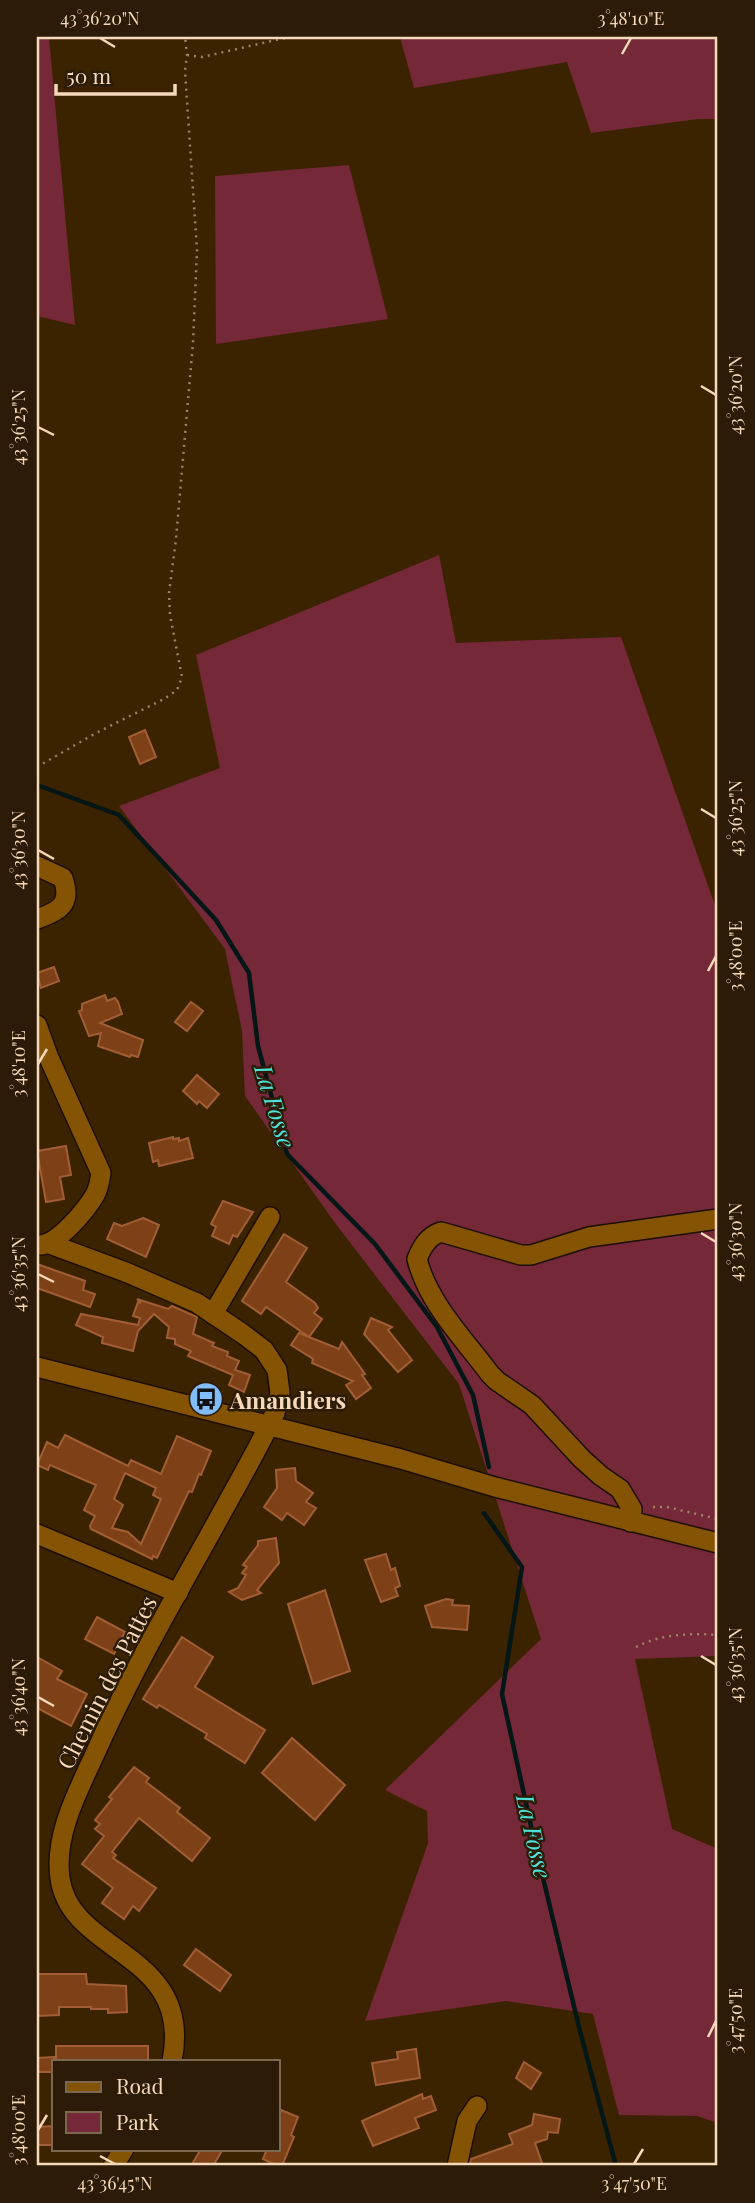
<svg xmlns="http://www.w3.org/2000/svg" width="755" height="2203" font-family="'Playfair Display',serif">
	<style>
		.green { fill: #742838 }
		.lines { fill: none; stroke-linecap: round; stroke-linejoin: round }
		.stream { stroke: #041615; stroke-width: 4.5 }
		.building { fill: #7e4117; stroke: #a15e34; stroke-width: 2; fill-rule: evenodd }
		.minor-casing { stroke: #1d0e00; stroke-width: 22 }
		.path { stroke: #9d8261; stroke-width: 2.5; stroke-dasharray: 2 5; stroke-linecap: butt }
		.minor { stroke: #845404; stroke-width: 19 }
		.ticks { fill: none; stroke: #f5d9ba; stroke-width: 2.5 }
		.labels { text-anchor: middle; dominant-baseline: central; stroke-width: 5; stroke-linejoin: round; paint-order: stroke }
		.poi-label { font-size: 23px; font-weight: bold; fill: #f5d9ba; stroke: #2c1c07; text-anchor: start }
		.street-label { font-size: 23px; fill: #f5d9ba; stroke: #2c1c07 }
		.water-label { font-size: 24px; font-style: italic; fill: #4de2dc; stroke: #2c1c07 }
		.neatline { fill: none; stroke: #f5d9ba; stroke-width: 2.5 }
		.ticks-label { font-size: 18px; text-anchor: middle; fill: #f5d9ba }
	</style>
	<rect width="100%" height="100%" fill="#3c2300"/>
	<g class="green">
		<path d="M37 37H49L75 325 37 316Z"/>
		<path d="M400 37H718V119H698L591 133 567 62 414 88Z"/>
		<path d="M349 165 388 319 216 344 215 176Z"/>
		<path d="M439 555 456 643 621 637 718 914V1656L635 1659 672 1829 718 1849V2123L697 2116 619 2115 593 2014 506 2001 365 2021 428 1843 427 1811 385 1790 541 1639 459 1384 335 1223 245 1096 242 1031 225 949 119 806 220 768 196 655Z"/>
	</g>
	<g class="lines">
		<g class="stream">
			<path d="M37 785 119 815 216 920 249 973 258 1046 287 1154 375 1244 437 1327 473 1395 489 1467"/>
			<path d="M484 1513 522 1567 502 1694 536 1849 580 2031 616 2166"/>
		</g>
	</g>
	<g class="building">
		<path d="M145 730 156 757 140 764 129 737Z"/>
		<path d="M54 967 59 981 41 988 37 973Z"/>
		<path d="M105 995 107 1001 115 998 118 1002 122 1014 100 1023 143 1040 138 1057 131 1055 130 1057 98 1046 101 1033 89 1036 79 1011 82 1010V1004Z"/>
		<path d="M191 1002 203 1011 187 1031 175 1022Z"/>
		<path d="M197 1075 219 1094 207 1108 199 1101 197 1104 183 1091Z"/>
		<path d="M173 1137V1139L179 1138V1141L188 1138 193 1158 159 1166 158 1160 153 1162 149 1143Z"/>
		<path d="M66 1146 71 1175 60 1177 64 1199 46 1202 37 1151Z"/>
		<path d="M223 1201 253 1212 237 1237 233 1235 229 1244 212 1236 216 1227 211 1224Z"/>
		<path d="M143 1218 159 1225 146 1257 107 1239 114 1223 122 1226Z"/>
		<path d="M284 1234 307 1248 286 1282 315 1303 318 1308 314 1313 322 1319 309 1337 266 1307 261 1314 242 1301Z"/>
		<path d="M37 1264 85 1281 83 1290 95 1294 90 1307 37 1288Z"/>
		<path d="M137 1299 168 1309 172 1306 197 1317 193 1334 214 1343 212 1346 228 1352 227 1356 239 1361 235 1370 250 1375 244 1392 229 1385 233 1375 188 1356 191 1351 175 1344V1339L167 1338 169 1327 154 1314 138 1331 133 1351 102 1343 103 1337 76 1325 81 1314 138 1325 140 1318 133 1316 138 1302 141 1303Z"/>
		<path d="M371 1318 392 1327 388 1330 412 1360 398 1372 364 1334Z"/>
		<path d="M299 1333 339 1349 342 1342 365 1374 362 1375 371 1388 356 1399 346 1385 353 1381 312 1363 313 1359 291 1345Z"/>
		<path d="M65 1435 128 1466 131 1460 161 1474 177 1436 211 1451 201 1475 199 1474 192 1492 189 1491 157 1558 153 1556 152 1559 91 1529 90 1526 95 1516 84 1510 96 1485 50 1465 48 1470 37 1465 47 1442 58 1448ZM125 1473 156 1488 153 1495 161 1499 141 1544 128 1532 112 1528 123 1505 114 1499Z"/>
		<path d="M295 1468 296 1481 313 1493 306 1502 316 1508 304 1525 287 1513 282 1520 264 1507 277 1488 276 1470Z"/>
		<path d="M276 1538 279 1563 257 1590 261 1593 242 1600 229 1592 238 1588 246 1575 242 1573 247 1567 243 1565 258 1545V1541Z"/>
		<path d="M386 1554 391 1570 395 1568 400 1586 395 1588 398 1596 381 1602 365 1560Z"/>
		<path d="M325 1590 350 1671 313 1684 288 1604Z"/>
		<path d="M446 1599 453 1600 452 1605 469 1606 467 1630 432 1627 425 1606Z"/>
		<path d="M97 1617 125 1632 114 1654 85 1639Z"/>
		<path d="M182 1637 213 1657 195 1687 265 1730 245 1763 205 1738 207 1734 159 1705 157 1708 143 1699Z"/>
		<path d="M37 1657 62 1671 57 1679 87 1694 71 1726 37 1708Z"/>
		<path d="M292 1738 345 1785 315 1820 262 1773Z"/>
		<path d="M134 1767 149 1778 146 1782 180 1808 177 1812 210 1838 192 1861 139 1818 112 1852 116 1855 113 1858 156 1888 139 1911 133 1906 124 1919 102 1903 113 1888 82 1864 104 1836 95 1829 100 1824 95 1820 112 1799 109 1797Z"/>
		<path d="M196 1949 231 1975 220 1991 184 1965Z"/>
		<path d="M37 1974H86L87 1984 126 1986 127 2012 108 2013V2009H91V2007H59V2015L37 2016Z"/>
		<rect x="56" y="2046" width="92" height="15"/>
		<path d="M416 2049 420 2078 376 2085 372 2063 398 2059 397 2052Z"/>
		<path d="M54 2057V2072H37V2058Z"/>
		<path d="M524 2062 541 2073 531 2089 516 2078Z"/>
		<path d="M422 2094 423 2099 431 2096 436 2110 415 2118 419 2128 373 2146 362 2121Z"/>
		<path d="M281 2110 298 2117 291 2135 294 2137 282 2166H278L263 2159 267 2149H278V2118Z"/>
		<path d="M534 2114 560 2119 558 2133 548 2132 547 2139 535 2143 543 2166H469L471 2159 513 2144 509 2134 532 2125Z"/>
		<path d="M53 2126V2145H37V2127Z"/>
		<path d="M201 2149H223L213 2166H191Z"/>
	</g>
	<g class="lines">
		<g class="minor-casing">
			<g id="minor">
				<path d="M37 866 63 878C72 904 60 911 37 919"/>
				<path d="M37 1025 49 1058 101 1173C100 1180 99 1188 95 1195 86 1210 59 1243 41 1245"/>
				<path d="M50 1244 128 1273 197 1303 243 1334 264 1350 277 1370 280 1393 275 1413C260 1445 242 1476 225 1507 180 1589 132 1670 94 1756 77 1793 54 1836 60 1878 70 1955 194 1951 172 2061"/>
				<path d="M213 1314 270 1217"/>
				<path d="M37 1367 401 1459 495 1487 718 1543"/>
				<path d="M631 1522 632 1509 620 1489 601 1476 582 1459 532 1405 497 1381 490 1374C464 1339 428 1303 417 1259 422 1247 428 1236 441 1232L521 1255H531L589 1237 718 1219"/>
				<path d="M37 1534 178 1593"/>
				<path d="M113 2166 124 2149"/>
				<path d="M457 2166 467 2121 477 2106"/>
			</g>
		</g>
		<g class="path">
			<path d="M187 55 202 57 289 37"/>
			<path d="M37 767 96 733 164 699 177 690 182 677 170 615 169 593 176 539 193 343 197 250 185 71 187 55 185 37"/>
			<path d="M653 1507H667L718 1519"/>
			<path d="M636 1647C660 1634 691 1633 718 1635"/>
		</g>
		<use href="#minor" class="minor"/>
	</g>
	<path class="ticks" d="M100 38 115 47M622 54 631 38M701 386 716 395M38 427 54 435M701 809 716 818M38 850 54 859M708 971 716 956M38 1064 47 1049M701 1233 716 1242M38 1274 54 1282M701 1656 716 1665M38 1697 54 1706M708 2037 716 2021M38 2130 47 2115M100 2156 115 2164M634 2164 643 2149"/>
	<defs>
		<g id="bus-disc" transform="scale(1.75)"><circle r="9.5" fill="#82bcfa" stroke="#2c1c07"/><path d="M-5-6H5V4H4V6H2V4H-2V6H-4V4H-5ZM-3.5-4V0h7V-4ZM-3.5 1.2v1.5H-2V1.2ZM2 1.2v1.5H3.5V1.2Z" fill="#111"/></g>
	</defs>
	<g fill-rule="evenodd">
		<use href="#bus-disc" x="206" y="1399"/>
	</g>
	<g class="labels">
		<g class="poi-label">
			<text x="230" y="1399">Amandiers</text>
		</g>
		<g class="street-label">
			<text transform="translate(106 1682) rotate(-63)">Chemin des Pattes</text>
		</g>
		<g class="water-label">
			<text transform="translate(276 1106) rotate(73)">La Fosse</text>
			<text transform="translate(535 1836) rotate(77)">La Fosse</text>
		</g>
	</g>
	<rect width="755" height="2203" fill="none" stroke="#2c1c07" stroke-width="77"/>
	<rect x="52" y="2060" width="228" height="91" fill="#2c1c07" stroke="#7c684f" stroke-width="2"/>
	<rect x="66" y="2082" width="35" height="10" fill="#845404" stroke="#7c684f" stroke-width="2"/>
	<text x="116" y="2094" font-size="21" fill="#f5d9ba">Road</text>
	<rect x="66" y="2112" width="35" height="21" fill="#742838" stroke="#7c684f" stroke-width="2"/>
	<text x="116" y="2130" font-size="21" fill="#f5d9ba">Park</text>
	<path d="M56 84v10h119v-10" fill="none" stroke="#f5d9ba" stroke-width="3.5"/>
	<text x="66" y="84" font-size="21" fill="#f5d9ba" stroke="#2c1c07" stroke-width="5" paint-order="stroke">50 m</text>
	<rect x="38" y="38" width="678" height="2126" class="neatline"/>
	<g class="ticks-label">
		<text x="100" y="25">43°36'20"N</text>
		<text x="631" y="25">3°48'10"E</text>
		<text transform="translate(736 395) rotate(-90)" y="6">43°36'20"N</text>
		<text transform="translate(19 427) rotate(-90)" y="6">43°36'25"N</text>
		<text transform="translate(736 818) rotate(-90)" y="6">43°36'25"N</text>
		<text transform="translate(19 850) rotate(-90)" y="6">43°36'30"N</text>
		<text transform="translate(736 956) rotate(-90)" y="6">3°48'00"E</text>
		<text transform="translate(19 1064) rotate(-90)" y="6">3°48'10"E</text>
		<text transform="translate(736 1242) rotate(-90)" y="6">43°36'30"N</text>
		<text transform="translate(19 1274) rotate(-90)" y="6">43°36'35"N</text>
		<text transform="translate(736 1665) rotate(-90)" y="6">43°36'35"N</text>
		<text transform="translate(19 1697) rotate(-90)" y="6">43°36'40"N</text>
		<text transform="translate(736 2021) rotate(-90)" y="6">3°47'50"E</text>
		<text transform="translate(19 2130) rotate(-90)" y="6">3°48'00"E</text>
		<text x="115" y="2190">43°36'45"N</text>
		<text x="634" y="2190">3°47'50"E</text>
	</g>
</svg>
